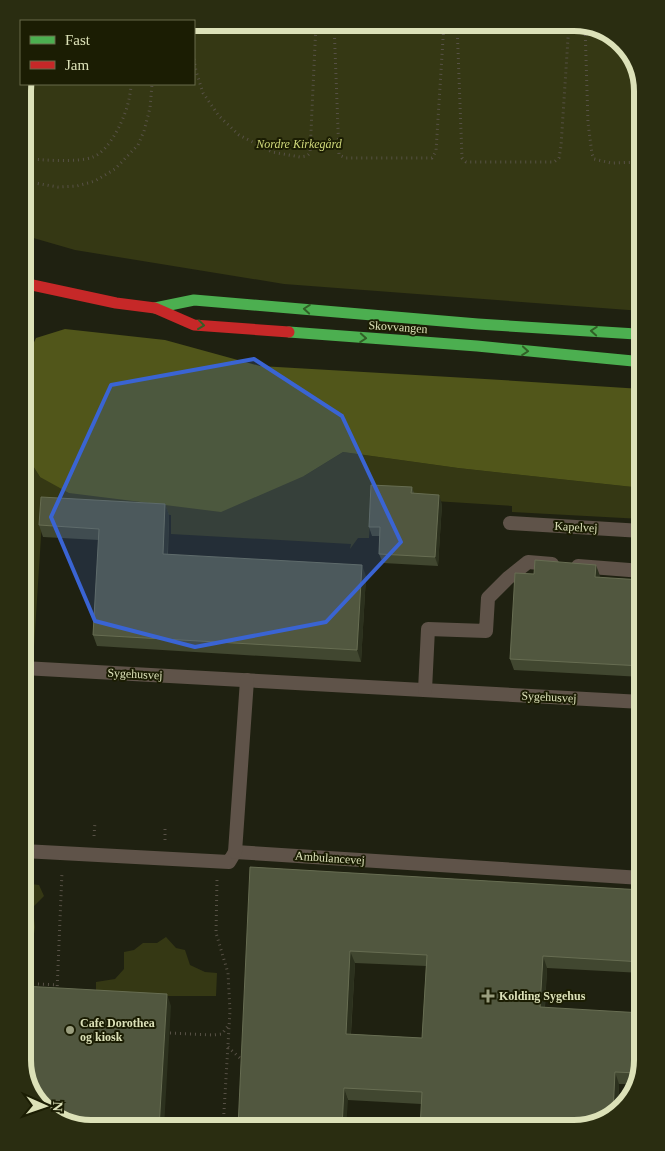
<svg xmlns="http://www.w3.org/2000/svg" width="665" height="1151" font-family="'Times New Roman',serif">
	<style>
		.green { fill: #353814 }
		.forest { fill: #51561a }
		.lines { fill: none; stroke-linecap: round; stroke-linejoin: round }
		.path { stroke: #575146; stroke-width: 3; stroke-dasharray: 1 4; stroke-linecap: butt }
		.lane { stroke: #5f5349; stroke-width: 14 }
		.fast { stroke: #4caf50; stroke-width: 11 }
		.jam { stroke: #c62828; stroke-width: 11 }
		.wall { fill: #414730; fill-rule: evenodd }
		.shaded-wall { fill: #2c311e }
		.building { fill: #51573f; stroke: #676d52; fill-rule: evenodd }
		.oneway { stroke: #315f26 }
		.marked { fill: #3a64d3; fill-opacity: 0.2; stroke: #3a64d3; stroke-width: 4; stroke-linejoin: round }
		.poi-dot { fill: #9a9e7e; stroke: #1b1d03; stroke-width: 2 }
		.labels { text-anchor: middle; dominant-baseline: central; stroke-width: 4; stroke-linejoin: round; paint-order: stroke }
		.park-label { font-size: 12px; font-style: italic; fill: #d0d97b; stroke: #1b1d03 }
		.street-label { font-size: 12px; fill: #dce1b8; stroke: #1b1d03 }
		.poi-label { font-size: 12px; font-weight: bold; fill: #dce1b8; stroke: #1b1d03; text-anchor: start }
		.rim { fill: none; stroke: #dce1b8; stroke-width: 6 }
	</style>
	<rect width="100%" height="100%" fill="#1f2111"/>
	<g class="green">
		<path d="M194 23H578L612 34 636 61 642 92V311L284 284 75 250 23 235V87L24 84H194Z"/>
		<path d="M23 450 40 477 304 476 343 452 458 468 642 488V519L512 512V506L418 500 372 494 369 538H358L350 549 351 544 171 534V515L43 505 34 647 23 646Z"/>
		<path d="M23 883 39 885 44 896 34 906V918L35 927 33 941V953L23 962Z"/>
		<path d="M166 937 176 948 185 950 190 965 205 972 217 973 216 996H96V982L115 979 124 969V952L134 950 143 943H157Z"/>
	</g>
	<path class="forest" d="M65 329 165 340 260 366 485 379 642 389V488L458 468 343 452 304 476 221 512 69 493 40 477 23 450 26 360 36 338Z"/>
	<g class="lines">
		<g class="path">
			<path d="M334 23 339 155 346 158H432L436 151 444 23"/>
			<path d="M457 23 462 158 466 162H554L559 158 561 146 569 23"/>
			<path d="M585 25 588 123 592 154 594 159 611 163 642 162"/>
			<path d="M194 59 196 71 203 93 219 116 239 135 272 152 300 157 307 156 310 153 316 23"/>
			<path d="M23 158C39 160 78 163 93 157 110 151 126 116 129 99 130 94 131 89 131 84"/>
			<path d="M23 181 58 187 77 186 95 181 115 169 138 145 144 131 150 108 152 84"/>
			<path d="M27 834 28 822"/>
			<path d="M94 836 95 822"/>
			<path d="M165 840V828"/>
			<path d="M217 880 216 933 228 973 230 1011 223 1128"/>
			<path d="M23 983 57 985"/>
			<path d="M57 991 62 872"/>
			<path d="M170 1033 213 1035 222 1034 228 1026"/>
			<path d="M228 1047 242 1060"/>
		</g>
		<g class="lane">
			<path d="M510 523 642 531"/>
			<path d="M578 566 642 571"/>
			<path d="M23 668 642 702"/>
			<path d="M425 690 428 629 486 631 488 598 508 578 528 562 552 564"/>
			<path d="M23 851 229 862 235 852 642 878"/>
			<path d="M235 852 247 680"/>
		</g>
		<g class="fast">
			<path d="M155 308 194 300 478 324 636 334 642 337"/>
			<path d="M289 332 477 346 633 361 642 359"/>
		</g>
		<path class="jam" d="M23 283 116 303 155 308 194 325 289 332"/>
	</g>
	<g class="wall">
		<path d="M412 487 414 493 442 504 438 566 383 563 379 554 380 536H372L369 527Z"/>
		<path d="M165 504 169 515 168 554 366 576 361 662 97 646 93 635 99 540 43 537 39 525Z"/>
		<path d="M600 576V578L642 580V677L514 670 510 659Z"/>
		<path d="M250 867 642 890V973L547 968 545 1007 642 1060 635 1084H619L618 1109 604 1122 421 1104 348 1100ZM355 963 426 966 422 1038 351 1034Z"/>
	</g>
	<g class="shaded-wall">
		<path d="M439 495 442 504 438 566 435 557Z"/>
		<path d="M165 504 169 515 167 565 163 554Z"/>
		<path d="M362 565 366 576 361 662 357 650Z"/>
		<path d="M596 565 600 576V589L595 577Z"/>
		<path d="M350 951 355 963 350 1045 346 1034Z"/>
		<path d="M543 956 547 968 544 1019 540 1007Z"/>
		<path d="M167 994 171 1006 164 1128H159Z"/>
		<path d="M615 1072 619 1084 618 1109 613 1113Z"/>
		<path d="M344 1088 348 1100 346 1128H342Z"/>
	</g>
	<g class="building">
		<path d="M371 485 412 487 411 493 439 495 435 557 379 554 380 527H369Z"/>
		<path d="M41 497 165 504 163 554 362 565 357 650 93 635 99 529 39 525Z"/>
		<path d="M535 560 596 565 595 577 642 580V666L510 659 515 573 534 574Z"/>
		<path d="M250 867 642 890V962L543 956 540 1007 642 1013V1060L638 1073 615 1072 613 1113 604 1122 574 1128H420L422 1092 344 1088 342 1128H238ZM350 951 427 955 422 1038 346 1034Z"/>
		<path d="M23 986 167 994 159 1128H87L53 1117 29 1090 22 1060Z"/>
	</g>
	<defs><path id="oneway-chevron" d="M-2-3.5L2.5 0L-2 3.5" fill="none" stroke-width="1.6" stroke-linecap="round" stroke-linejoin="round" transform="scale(1.25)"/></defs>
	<g class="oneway">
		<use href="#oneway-chevron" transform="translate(307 309) rotate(-175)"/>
		<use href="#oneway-chevron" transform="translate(201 325) rotate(7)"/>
		<use href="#oneway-chevron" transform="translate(594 331) rotate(-176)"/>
		<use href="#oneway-chevron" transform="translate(363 338) rotate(4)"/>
		<use href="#oneway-chevron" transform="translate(525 351) rotate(5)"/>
	</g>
	<path class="marked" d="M254 359 342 416 401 542 326 622 195 647 95 621 51 517 111 385Z"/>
	<g class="poi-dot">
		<path d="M485.5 988.5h5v5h5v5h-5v5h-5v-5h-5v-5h5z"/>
		<circle cx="70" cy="1030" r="5"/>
	</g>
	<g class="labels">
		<g class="park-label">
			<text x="299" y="144">Nordre Kirkegård</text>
		</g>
		<g class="street-label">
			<text transform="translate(398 327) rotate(4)">Skovvangen</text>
			<text transform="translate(576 527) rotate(3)">Kapelvej</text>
			<text transform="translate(135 674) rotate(3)">Sygehusvej</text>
			<text transform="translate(549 697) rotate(3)">Sygehusvej</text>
			<text transform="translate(330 858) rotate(4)">Ambulancevej</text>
		</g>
		<g class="poi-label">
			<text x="499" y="996">Kolding Sygehus</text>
			<text x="80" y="1023">Cafe Dorothea<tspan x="80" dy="14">og kiosk</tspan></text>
		</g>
	</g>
	<path d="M0 0H665V1151H0ZM91 31H574A60 60 0 0 1 634 91V1060A60 60 0 0 1 574 1120H91A60 60 0 0 1 31 1060V91A60 60 0 0 1 91 31Z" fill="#2a2d11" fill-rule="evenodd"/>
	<path class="rim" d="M91 31H574A60 60 0 0 1 634 91V1060A60 60 0 0 1 574 1120H91A60 60 0 0 1 31 1060V91A60 60 0 0 1 91 31Z"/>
	<rect x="20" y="20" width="175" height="65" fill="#1b1d03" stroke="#686b4b"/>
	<rect x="30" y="36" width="25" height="8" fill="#4caf50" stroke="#686b4b"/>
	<text x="65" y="45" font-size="15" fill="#dce1b8">Fast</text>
	<rect x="30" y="61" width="25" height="8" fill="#c62828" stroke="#686b4b"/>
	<text x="65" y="70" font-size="15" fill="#dce1b8">Jam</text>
	<g transform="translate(45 1106) rotate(92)" stroke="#1b1d03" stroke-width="4" paint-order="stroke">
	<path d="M0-4L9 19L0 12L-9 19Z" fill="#dce1b8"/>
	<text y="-8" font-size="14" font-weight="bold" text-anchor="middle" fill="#dce1b8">N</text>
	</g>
</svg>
